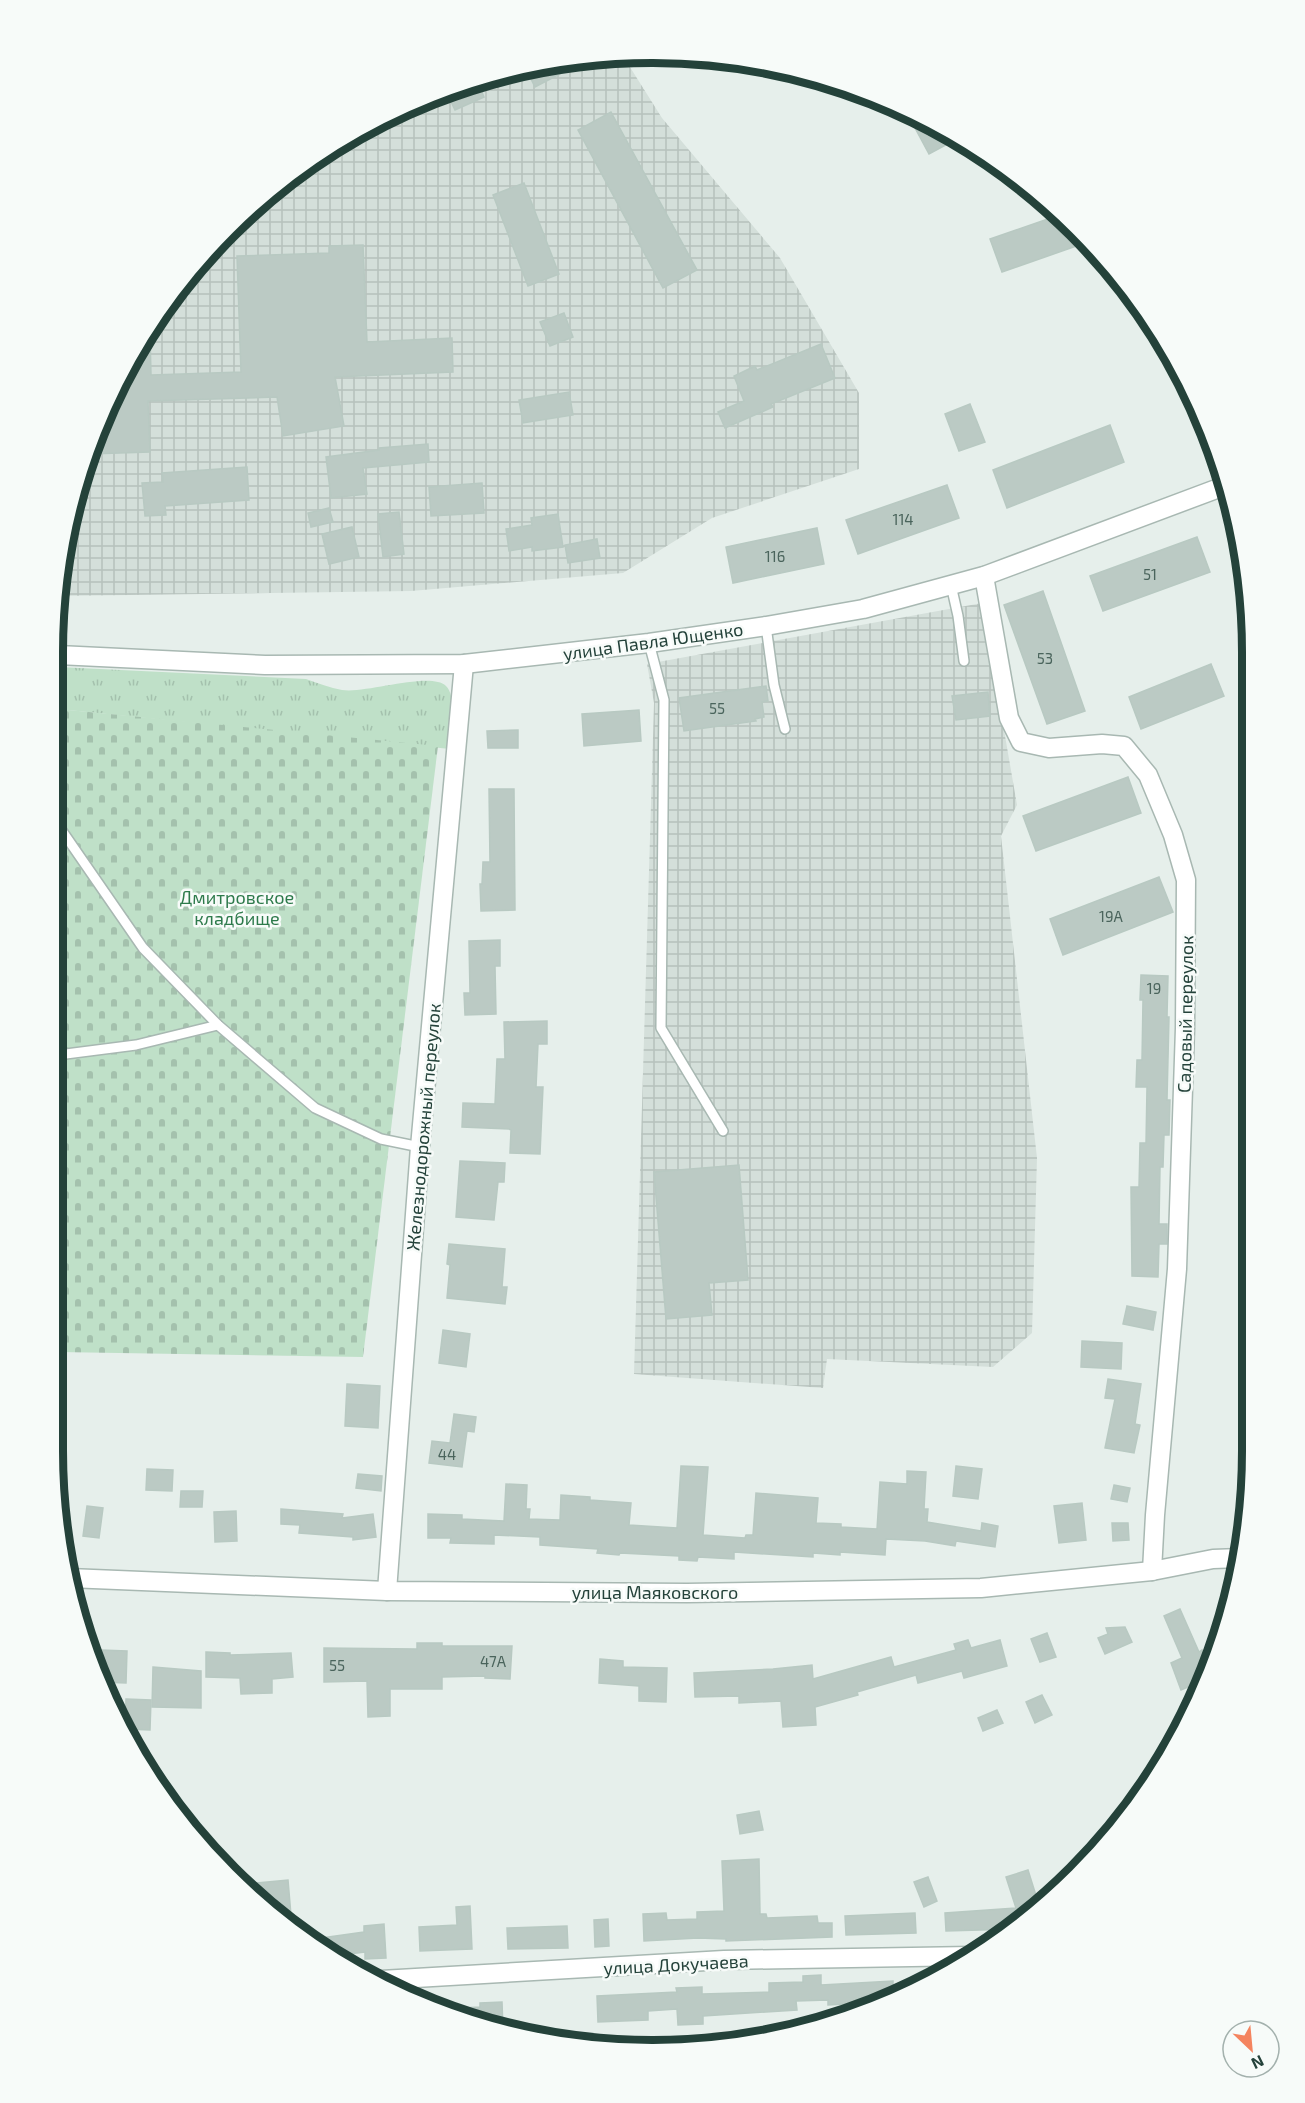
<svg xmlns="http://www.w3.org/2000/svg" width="1305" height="2103" font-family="'Exo 2',sans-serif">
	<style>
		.industrial { fill: url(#industrial-grid) }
		.grass { fill: url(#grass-tufts) }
		.cemetery { fill: url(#cemetery-stones) }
		.building { fill: #bbcac4; stroke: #b8c9c2; stroke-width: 1.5 }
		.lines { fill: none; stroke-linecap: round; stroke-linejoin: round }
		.service-casing { stroke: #a8b8b2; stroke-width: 12 }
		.minor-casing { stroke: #a8b8b2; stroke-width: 21 }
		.tertiary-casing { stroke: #a8b8b2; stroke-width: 21 }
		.service { stroke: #fff; stroke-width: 9 }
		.minor { stroke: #fff; stroke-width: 18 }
		.tertiary { stroke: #fff; stroke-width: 18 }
		.labels { text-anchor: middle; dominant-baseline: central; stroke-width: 5; stroke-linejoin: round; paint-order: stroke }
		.number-label { font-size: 15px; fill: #4a645c }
		.street-label { font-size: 18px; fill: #24423a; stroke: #f7fbf9 }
		.park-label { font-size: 18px; fill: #2d7a4b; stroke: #f7fbf9 }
		.rim { fill: none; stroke: #24423a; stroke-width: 8 }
	</style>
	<defs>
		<pattern id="industrial-grid" width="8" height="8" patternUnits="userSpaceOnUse" patternTransform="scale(1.5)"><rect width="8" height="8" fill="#d4dfda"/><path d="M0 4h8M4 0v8" fill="none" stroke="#b6c1bc"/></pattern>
		<pattern id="grass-tufts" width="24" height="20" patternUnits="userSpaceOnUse" patternTransform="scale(1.5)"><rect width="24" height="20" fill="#bfe0c8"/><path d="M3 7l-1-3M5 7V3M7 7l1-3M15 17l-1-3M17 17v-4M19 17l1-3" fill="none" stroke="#a4c1ad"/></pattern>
		<pattern id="cemetery-stones" width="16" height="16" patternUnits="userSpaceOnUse" patternTransform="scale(1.5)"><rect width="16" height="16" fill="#bfe0c8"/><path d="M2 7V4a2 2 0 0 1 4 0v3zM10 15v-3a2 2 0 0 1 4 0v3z" fill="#a4c1ad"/></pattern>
	</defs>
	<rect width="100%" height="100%" fill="#e6efeb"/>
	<g class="industrial">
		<path d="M623 56 662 118 780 258 859 393V469L712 518 623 573 411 591 58 596V575L98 423 176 288 257 202 352 133 459 84 574 58Z"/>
		<path d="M982 603 1017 805 1001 836 1037 1158 1032 1333 993 1367 827 1359 823 1388 634 1374 654 703 647 664Z"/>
	</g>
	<path class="grass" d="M58 667 306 679C318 683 330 688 342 690 366 694 430 671 446 686 457 696 451 733 450 749L58 709Z"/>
	<path class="cemetery" d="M58 709 438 746 363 1357 58 1352Z"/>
	<g class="building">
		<path d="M585 57 587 60 535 87 526 69 574 58Z"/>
		<path d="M477 80 484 97 455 110 446 91 459 84Z"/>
		<path d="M611 112 697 270 663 288 578 130Z"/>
		<path d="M926 119 932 123 957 139 929 154 914 126Z"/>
		<path d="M524 183 559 274 528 286 493 195Z"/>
		<path d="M1059 215 1088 242 1002 272 990 239Z"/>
		<path d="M363 245 367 342 452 338 453 372 335 377 344 426 283 436 277 397 148 401 150 452 90 454 98 423 150 333 151 375 241 372 237 256 329 253V246Z"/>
		<path d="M564 313 573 337 550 346 540 322Z"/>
		<path d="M821 344 835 378 771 404 773 407 725 428 718 412 744 401 734 376 755 366 757 370Z"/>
		<path d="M569 392 573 415 523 423 519 400Z"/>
		<path d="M970 404 985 442 959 451 945 414Z"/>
		<path d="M1110 425 1124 462 1007 508 993 470Z"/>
		<path d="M428 444 429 462 363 468 367 494 331 498 326 457 379 450V448Z"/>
		<path d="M247 467 249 500 165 506 166 515 145 516 142 483 163 482 162 473Z"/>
		<path d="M482 483 484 513 431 516 429 487Z"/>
		<path d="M947 485 959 518 858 554 846 520Z"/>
		<path d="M329 508 333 522 311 527 308 513Z"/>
		<path d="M399 512 404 554 383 557 378 514Z"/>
		<path d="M558 514 563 547 532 551V547L509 551 506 529 532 525 531 518Z"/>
		<path d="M352 527 359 557 329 564 322 534Z"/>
		<path d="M817 528 824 564 733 583 726 547Z"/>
		<path d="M1197 537 1210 572 1103 611 1090 576Z"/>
		<path d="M597 539 600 558 568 563 565 545Z"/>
		<path d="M1043 591 1085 711 1047 724 1004 605Z"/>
		<path d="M1211 664 1224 696 1141 729 1129 697Z"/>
		<path d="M766 686 768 701 762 702 764 717 755 719 756 721 684 731 679 698Z"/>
		<path d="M988 692 990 716 956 720 952 696Z"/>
		<path d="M639 710 641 741 584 746 582 714Z"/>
		<path d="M518 730V748H488L487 731Z"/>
		<path d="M1128 777 1141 813 1036 851 1023 816Z"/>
		<path d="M489 789H514L515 910 481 911 480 884H482L483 862H490Z"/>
		<path d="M1159 877 1173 912 1063 955 1050 919Z"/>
		<path d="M500 940V966H495L496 1014 465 1015 464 993H470L469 941Z"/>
		<path d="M1141 975 1168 976 1167 1017H1169L1167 1100H1170L1169 1135H1164L1163 1167H1160L1159 1224H1167V1244H1159L1158 1277 1132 1276 1131 1187H1139L1140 1143H1146L1147 1087H1136L1137 1060H1142L1143 1000H1140Z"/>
		<path d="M547 1021V1044H538L536 1087H543L540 1154 510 1153 511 1130 509 1129 462 1127 463 1103 495 1104 497 1059H505L504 1022Z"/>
		<path d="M460 1161 505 1163 504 1182H498L494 1220 456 1217Z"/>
		<path d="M739 1165 748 1280 709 1283 712 1315 666 1319 654 1172Z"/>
		<path d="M449 1244 505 1249 502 1287H507L505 1304 447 1298 450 1265 447 1264Z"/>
		<path d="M1127 1306 1156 1312 1153 1330 1123 1324Z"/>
		<path d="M443 1330 470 1334 466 1367 439 1363Z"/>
		<path d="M1082 1341 1122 1343 1121 1369 1081 1367Z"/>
		<path d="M1108 1379 1141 1384 1135 1424 1140 1425 1134 1453 1105 1448 1115 1399 1105 1398Z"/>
		<path d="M347 1384 380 1386 378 1428 345 1426Z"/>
		<path d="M454 1414 476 1417 474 1432 467 1431 462 1467 429 1463 432 1441 450 1443Z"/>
		<path d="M681 1466 708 1467 703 1535 745 1538 746 1535H753L756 1493 818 1498 816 1523 841 1524V1527L877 1529 880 1482 907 1484V1471L926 1472 924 1509H928L927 1522 981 1531 982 1523 998 1526 995 1547 956 1541 955 1546 925 1541 886 1539 885 1555 840 1552V1555L813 1553V1557L734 1552V1559L698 1557 697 1561 679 1560V1556L620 1553 619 1555 597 1553 598 1549 540 1545V1537L494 1535V1544L450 1543 451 1538H428V1514L462 1515V1519L504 1521 506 1484 527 1485 526 1509H530L529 1519 560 1520 561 1495 590 1497V1500L631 1503 629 1525 677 1528Z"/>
		<path d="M956 1466 982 1469 978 1499 953 1496Z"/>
		<path d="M147 1469 173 1470 172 1491 146 1490Z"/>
		<path d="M358 1474 382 1476 381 1491 356 1488Z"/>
		<path d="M1114 1485 1130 1488 1127 1502 1111 1499Z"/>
		<path d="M181 1491H203L202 1507H180Z"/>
		<path d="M1082 1503 1086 1540 1059 1543 1054 1506Z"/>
		<path d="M87 1506 103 1508 99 1538 83 1536Z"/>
		<path d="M281 1509 343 1514 342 1518 373 1514 376 1537 353 1540V1537L299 1533 300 1525 281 1524Z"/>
		<path d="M236 1511 237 1541 215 1542 214 1512Z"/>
		<path d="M1112 1523H1128L1129 1540 1113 1541Z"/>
		<path d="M1180 1609 1199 1652 1202 1650 1210 1670 1207 1679 1181 1690 1171 1663 1182 1658 1164 1616Z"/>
		<path d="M1125 1627 1132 1642 1105 1654 1098 1638 1108 1634 1106 1628Z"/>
		<path d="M1047 1633 1056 1657 1040 1662 1031 1639Z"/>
		<path d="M968 1640 971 1648 1000 1640 1007 1666 964 1678 962 1671 918 1683 916 1675 857 1692 858 1695 815 1707 816 1725 783 1727 781 1701 739 1703V1696L695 1697 694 1673 773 1669 812 1665 813 1679 891 1657 894 1667 956 1650 954 1644Z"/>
		<path d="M417 1643H442V1646H512L510 1679 485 1678V1676L442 1677V1689H390V1716L368 1717 367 1681 324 1682V1648L417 1649Z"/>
		<path d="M101 1650 127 1651 126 1683 100 1682 88 1651Z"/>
		<path d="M206 1652 230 1653V1655L291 1653 293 1677 272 1679V1693L241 1694 240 1678 206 1677Z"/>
		<path d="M600 1659 623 1661V1667L667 1668 666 1702 639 1701V1686L599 1683Z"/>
		<path d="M153 1667 201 1671V1708L152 1707Z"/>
		<path d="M1042 1695 1052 1715 1035 1723 1026 1702Z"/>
		<path d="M126 1699 151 1700 150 1730 125 1729Z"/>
		<path d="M997 1710 1003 1723 983 1731 978 1718Z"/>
		<path d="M759 1811 763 1830 740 1834 737 1815Z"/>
		<path d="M759 1859 760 1914H766L767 1918 817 1916 818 1923H832V1937L726 1941V1939L698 1938 644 1941 643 1914 666 1913 667 1920 697 1919V1912L724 1911 722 1861Z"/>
		<path d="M1028 1870 1039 1905 1015 1929 946 1931 945 1913 1016 1908 1006 1877Z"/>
		<path d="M928 1877 937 1901 924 1907 914 1882Z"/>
		<path d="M288 1880 292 1927 258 1899 257 1883Z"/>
		<path d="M470 1906 472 1949 420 1951 419 1927 457 1925 456 1907Z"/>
		<path d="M915 1913 916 1933 846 1935 845 1916Z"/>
		<path d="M608 1919 609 1946 595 1947 594 1920Z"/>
		<path d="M384 1924 386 1958 365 1959V1952L333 1956 319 1949 307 1940 364 1932V1926Z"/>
		<path d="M567 1926 568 1948 508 1949 507 1928Z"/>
		<path d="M821 1975V1985L893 1981V1986L920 1983 921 1987 865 2010V2003L828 2005V2000L796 2001 797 2010 703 2016V2024L678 2025 677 2009 648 2011V2020L598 2022 597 1996 677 1992 676 1988 702 1987V1994L769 1992V1983L803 1982V1976Z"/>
		<path d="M502 2002 503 2029 460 2019 440 2009 480 2007V2003Z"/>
	</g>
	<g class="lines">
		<g class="service-casing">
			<g id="service">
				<path d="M951 585 958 616 964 661"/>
				<path d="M766 626 774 685 785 729"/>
				<path d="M649 643 664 700 661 1028 723 1131"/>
				<path d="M58 825 143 948 218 1025 315 1108 381 1139 420 1147"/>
				<path d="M58 1055 136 1045 218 1025"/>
			</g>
		</g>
		<g class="minor-casing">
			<g id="minor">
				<path d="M984 576 1009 718 1021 742 1049 748 1102 744 1124 746 1148 775 1173 835 1186 880 1185 1028 1177 1269 1155 1515 1152 1571"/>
				<path d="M387 1591 420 1147 464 664"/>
				<path d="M381 1980 724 1960 971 1956"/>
			</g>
		</g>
		<g class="tertiary-casing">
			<g id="tertiary">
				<path d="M58 655 265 665 464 664 649 643 766 626 863 609 984 576 1227 485"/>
				<path d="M69 1578 387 1591 687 1593 981 1588 1152 1571 1213 1559 1240 1558"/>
			</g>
		</g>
		<use href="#service" class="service"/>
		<use href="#minor" class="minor"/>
		<use href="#tertiary" class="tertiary"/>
	</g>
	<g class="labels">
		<g class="number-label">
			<text x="903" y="519">114</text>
			<text x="775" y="556">116</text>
			<text x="1150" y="574">51</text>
			<text x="1045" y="658">53</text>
			<text x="717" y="708">55</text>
			<text x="1111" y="916">19А</text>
			<text x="1154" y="988">19</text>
			<text x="447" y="1454">44</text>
			<text x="493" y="1661">47А</text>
			<text x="337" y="1665">55</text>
		</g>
		<g class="street-label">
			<text transform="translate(653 641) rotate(-8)">улица Павла Ющенко</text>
			<text transform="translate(1185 1014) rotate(-89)">Садовый переулок</text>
			<text transform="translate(423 1127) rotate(-85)">Железнодорожный переулок</text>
			<text x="655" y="1592">улица Маяковского</text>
			<text transform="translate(676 1964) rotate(-3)">улица Докучаева</text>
		</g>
		<g class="park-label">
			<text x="237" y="897">Дмитровское<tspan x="237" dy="21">кладбище</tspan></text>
		</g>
	</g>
	<path d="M0 0H1305V2103H0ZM652 63H653A589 589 0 0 1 1242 652V1451A589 589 0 0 1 653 2040H652A589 589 0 0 1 63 1451V652A589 589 0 0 1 652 63Z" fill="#f7fbf9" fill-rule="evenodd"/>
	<path class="rim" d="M652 63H653A589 589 0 0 1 1242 652V1451A589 589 0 0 1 653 2040H652A589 589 0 0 1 63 1451V652A589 589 0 0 1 652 63Z"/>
	<g transform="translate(1251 2049) rotate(154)"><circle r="28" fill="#f7fbf9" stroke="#a3b1ad" stroke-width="1.5"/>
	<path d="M0-4.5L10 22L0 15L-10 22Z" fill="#f4845f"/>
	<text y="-9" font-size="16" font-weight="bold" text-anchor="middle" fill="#24423a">N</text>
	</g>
</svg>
